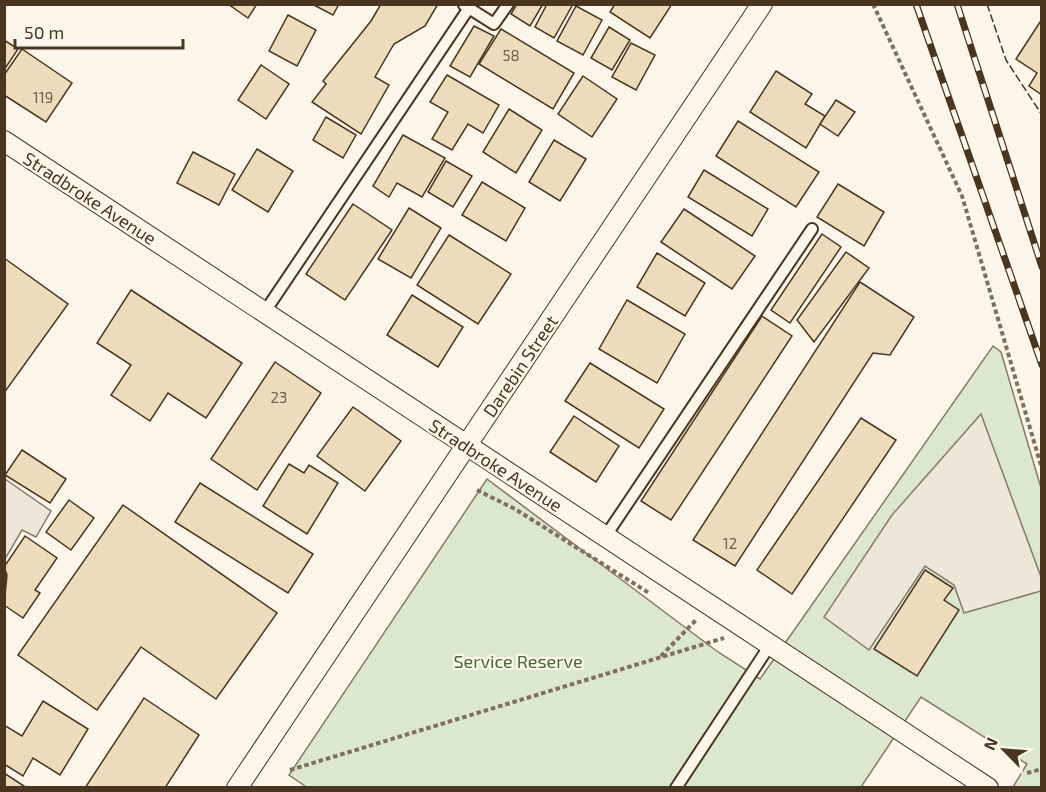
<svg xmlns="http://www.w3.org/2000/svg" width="1046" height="792" font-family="'Exo 2',sans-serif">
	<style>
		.green { fill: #dce7d0; stroke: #887966; stroke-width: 1.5 }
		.parking { fill: #ede7d9; stroke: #887966; stroke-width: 1.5 }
		.building { fill: #ecdcbc; stroke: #4a3520; stroke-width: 1.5 }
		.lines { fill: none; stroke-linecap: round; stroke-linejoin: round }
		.lane-casing { stroke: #4a3520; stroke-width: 14 }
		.street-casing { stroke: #4a3520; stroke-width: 22 }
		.path { stroke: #7f6f5c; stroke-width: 4; stroke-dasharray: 4.5 3; stroke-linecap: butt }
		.lane { stroke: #fbf6e9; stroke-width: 10 }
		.street { stroke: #fbf6e9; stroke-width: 20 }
		.rail-casing { stroke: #4a3520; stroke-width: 7 }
		.rail { stroke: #fbf6e9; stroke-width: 4.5; stroke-dasharray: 14; stroke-linecap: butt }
		.fence { stroke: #4a3520; stroke-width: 1.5; stroke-dasharray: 8 3; stroke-linecap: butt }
		.labels { text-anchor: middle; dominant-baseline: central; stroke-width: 4.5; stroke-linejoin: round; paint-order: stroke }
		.number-label { font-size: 15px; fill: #725f47 }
		.street-label { font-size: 18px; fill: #4a3520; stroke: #fbf6e9 }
		.park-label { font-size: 18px; fill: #436837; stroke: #fbf6e9 }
	</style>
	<rect width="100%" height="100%" fill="#fbf6e9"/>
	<path class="green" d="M993 346 1001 352 1041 488V787H1013L1027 764 921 697 861 787 308 788 289 775 487 479 718 652 760 679Z"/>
	<g class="parking">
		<path d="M981 414 1041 577V591L964 613 954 585 925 566 869 650 824 617 892 515Z"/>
		<path d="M5 479 51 511 36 537 22 530 5 559Z"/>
	</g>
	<g class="building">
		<path d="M228 4H257L248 18Z"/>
		<path d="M312 4H339L333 15Z"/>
		<path d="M381 4H438L425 26 394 44 375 77 389 85 361 134 312 102 326 84 323 81 371 21Z"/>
		<path d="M517 4H543L530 26 511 14Z"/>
		<path d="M547 4H573L554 38 535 27Z"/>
		<path d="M615 4H672L650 38 610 12Z"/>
		<path d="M576 6 602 20 583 55 557 41Z"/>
		<path d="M288 15 316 30 297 66 269 51Z"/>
		<path d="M1042 19V95L1029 86 1037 73 1016 59Z"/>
		<path d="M474 26 494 36 470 77 450 66Z"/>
		<path d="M609 27 630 40 612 70 591 58Z"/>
		<path d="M501 29 574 73 553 109 479 64Z"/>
		<path d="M4 40 18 49 4 70Z"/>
		<path d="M631 43 655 55 636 90 612 77Z"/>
		<path d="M22 49 72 83 46 122 4 95V75Z"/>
		<path d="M261 65 289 84 266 119 238 100Z"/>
		<path d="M776 71 812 94 805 104 825 116 806 148 750 112Z"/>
		<path d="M447 75 499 105 483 133 468 124 452 150 432 139 448 112 430 102Z"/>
		<path d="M583 76 617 99 592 137 558 114Z"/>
		<path d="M836 100 855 112 838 136 820 124Z"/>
		<path d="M509 109 542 130 516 173 483 152Z"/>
		<path d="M326 117 356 135 343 158 313 140Z"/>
		<path d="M738 121 819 172 796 207 716 156Z"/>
		<path d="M403 135 445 158 422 197 397 183 389 197 373 186Z"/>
		<path d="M554 140 586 159 560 201 529 182Z"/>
		<path d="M257 149 293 171 268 212 232 190Z"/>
		<path d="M193 152 235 174 219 205 177 183Z"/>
		<path d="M446 161 472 176 453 207 428 192Z"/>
		<path d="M704 170 768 209 752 236 688 197Z"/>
		<path d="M482 182 525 208 506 241 462 215Z"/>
		<path d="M838 184 884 212 864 246 817 217Z"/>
		<path d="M353 204 392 230 345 300 306 274Z"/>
		<path d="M409 208 441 228 411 278 378 259Z"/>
		<path d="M684 209 755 256 732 289 661 242Z"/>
		<path d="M822 234 841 247 790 323 771 310Z"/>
		<path d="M449 235 511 274 478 324 417 285Z"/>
		<path d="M846 252 869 268 814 342 797 320Z"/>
		<path d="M657 253 705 283 685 316 637 287Z"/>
		<path d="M4 258 68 304 4 393Z"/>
		<path d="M860 282 914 317 890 355 873 353 735 566 693 540Z"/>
		<path d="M131 290 242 363 206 418 168 393 150 421 111 395 131 365 97 343Z"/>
		<path d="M412 295 463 327 438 367 387 335Z"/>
		<path d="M627 300 685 334 657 383 599 349Z"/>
		<path d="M762 316 792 336 671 520 641 501Z"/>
		<path d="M275 362 321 393 257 490 211 459Z"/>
		<path d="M590 363 664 409 639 448 565 401Z"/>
		<path d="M353 407 401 441 365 491 317 456Z"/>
		<path d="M574 416 619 446 596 482 550 452Z"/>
		<path d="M861 418 896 440 792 594 757 570Z"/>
		<path d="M22 450 66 479 50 503 5 475Z"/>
		<path d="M289 464 304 473 309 465 338 483 307 534 263 506Z"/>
		<path d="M200 483 313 554 288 593 175 522Z"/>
		<path d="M69 500 94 518 71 550 46 532Z"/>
		<path d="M123 505 277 613 216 699 141 647 97 710 18 655Z"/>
		<path d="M25 536 57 558 35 590 40 593 23 618 4 605 7 575 4 567Z"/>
		<path d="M925 570 953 588 944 600 959 610 917 676 874 649Z"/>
		<path d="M144 698 199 735 165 788H85Z"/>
		<path d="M43 701 88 729 60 775 33 758 23 776 4 764V725L22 736Z"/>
		<path d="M4 773 27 788H4Z"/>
	</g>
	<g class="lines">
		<g class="lane-casing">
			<g id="lane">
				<path d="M464 5 494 24 508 4"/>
				<path d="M264 313 469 8"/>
				<path d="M605 537 812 229"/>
				<path d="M676 788 770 645"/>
			</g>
		</g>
		<g class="street-casing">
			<g id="street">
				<path d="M4 141 988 788"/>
				<path d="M237 788 762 4"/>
			</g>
		</g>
		<g class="path">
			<path d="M873 4 962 196 1042 469"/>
			<path d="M477 490 515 509 649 593"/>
			<path d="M661 656 696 620"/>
			<path d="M290 770 724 638"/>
			<path d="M1027 773 1042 769"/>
		</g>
		<use href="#lane" class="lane"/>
		<use href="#street" class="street"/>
		<g class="rail-casing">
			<g id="rail">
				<path d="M916 4 1042 365"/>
				<path d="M957 4 1042 267"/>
			</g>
		</g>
		<use href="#rail" class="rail"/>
		<path class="fence" d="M987 4 1006 60 1042 115"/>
	</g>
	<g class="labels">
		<g class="number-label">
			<text x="511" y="55">58</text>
			<text x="43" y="97">119</text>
			<text x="279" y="397">23</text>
			<text x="730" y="543">12</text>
		</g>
		<g class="street-label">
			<text transform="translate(90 198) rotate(33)">Stradbroke Avenue</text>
			<text transform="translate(520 366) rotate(-56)">Darebin Street</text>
			<text transform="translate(496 465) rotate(33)">Stradbroke Avenue</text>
		</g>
		<g class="park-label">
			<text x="518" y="661">Service Reserve</text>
		</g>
	</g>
	<rect width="1046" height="792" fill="none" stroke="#4a3520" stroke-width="12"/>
	<g transform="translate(1004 750) rotate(295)" stroke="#fbf6e9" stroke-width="4.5" paint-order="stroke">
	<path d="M0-4.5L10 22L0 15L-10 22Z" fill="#4a3520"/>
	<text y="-9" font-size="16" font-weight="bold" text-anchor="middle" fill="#4a3520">N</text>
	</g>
	<path d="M15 39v9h168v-9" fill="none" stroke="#4a3520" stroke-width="3"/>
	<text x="24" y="39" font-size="18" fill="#4a3520" stroke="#fbf6e9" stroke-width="4.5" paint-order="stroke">50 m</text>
</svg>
